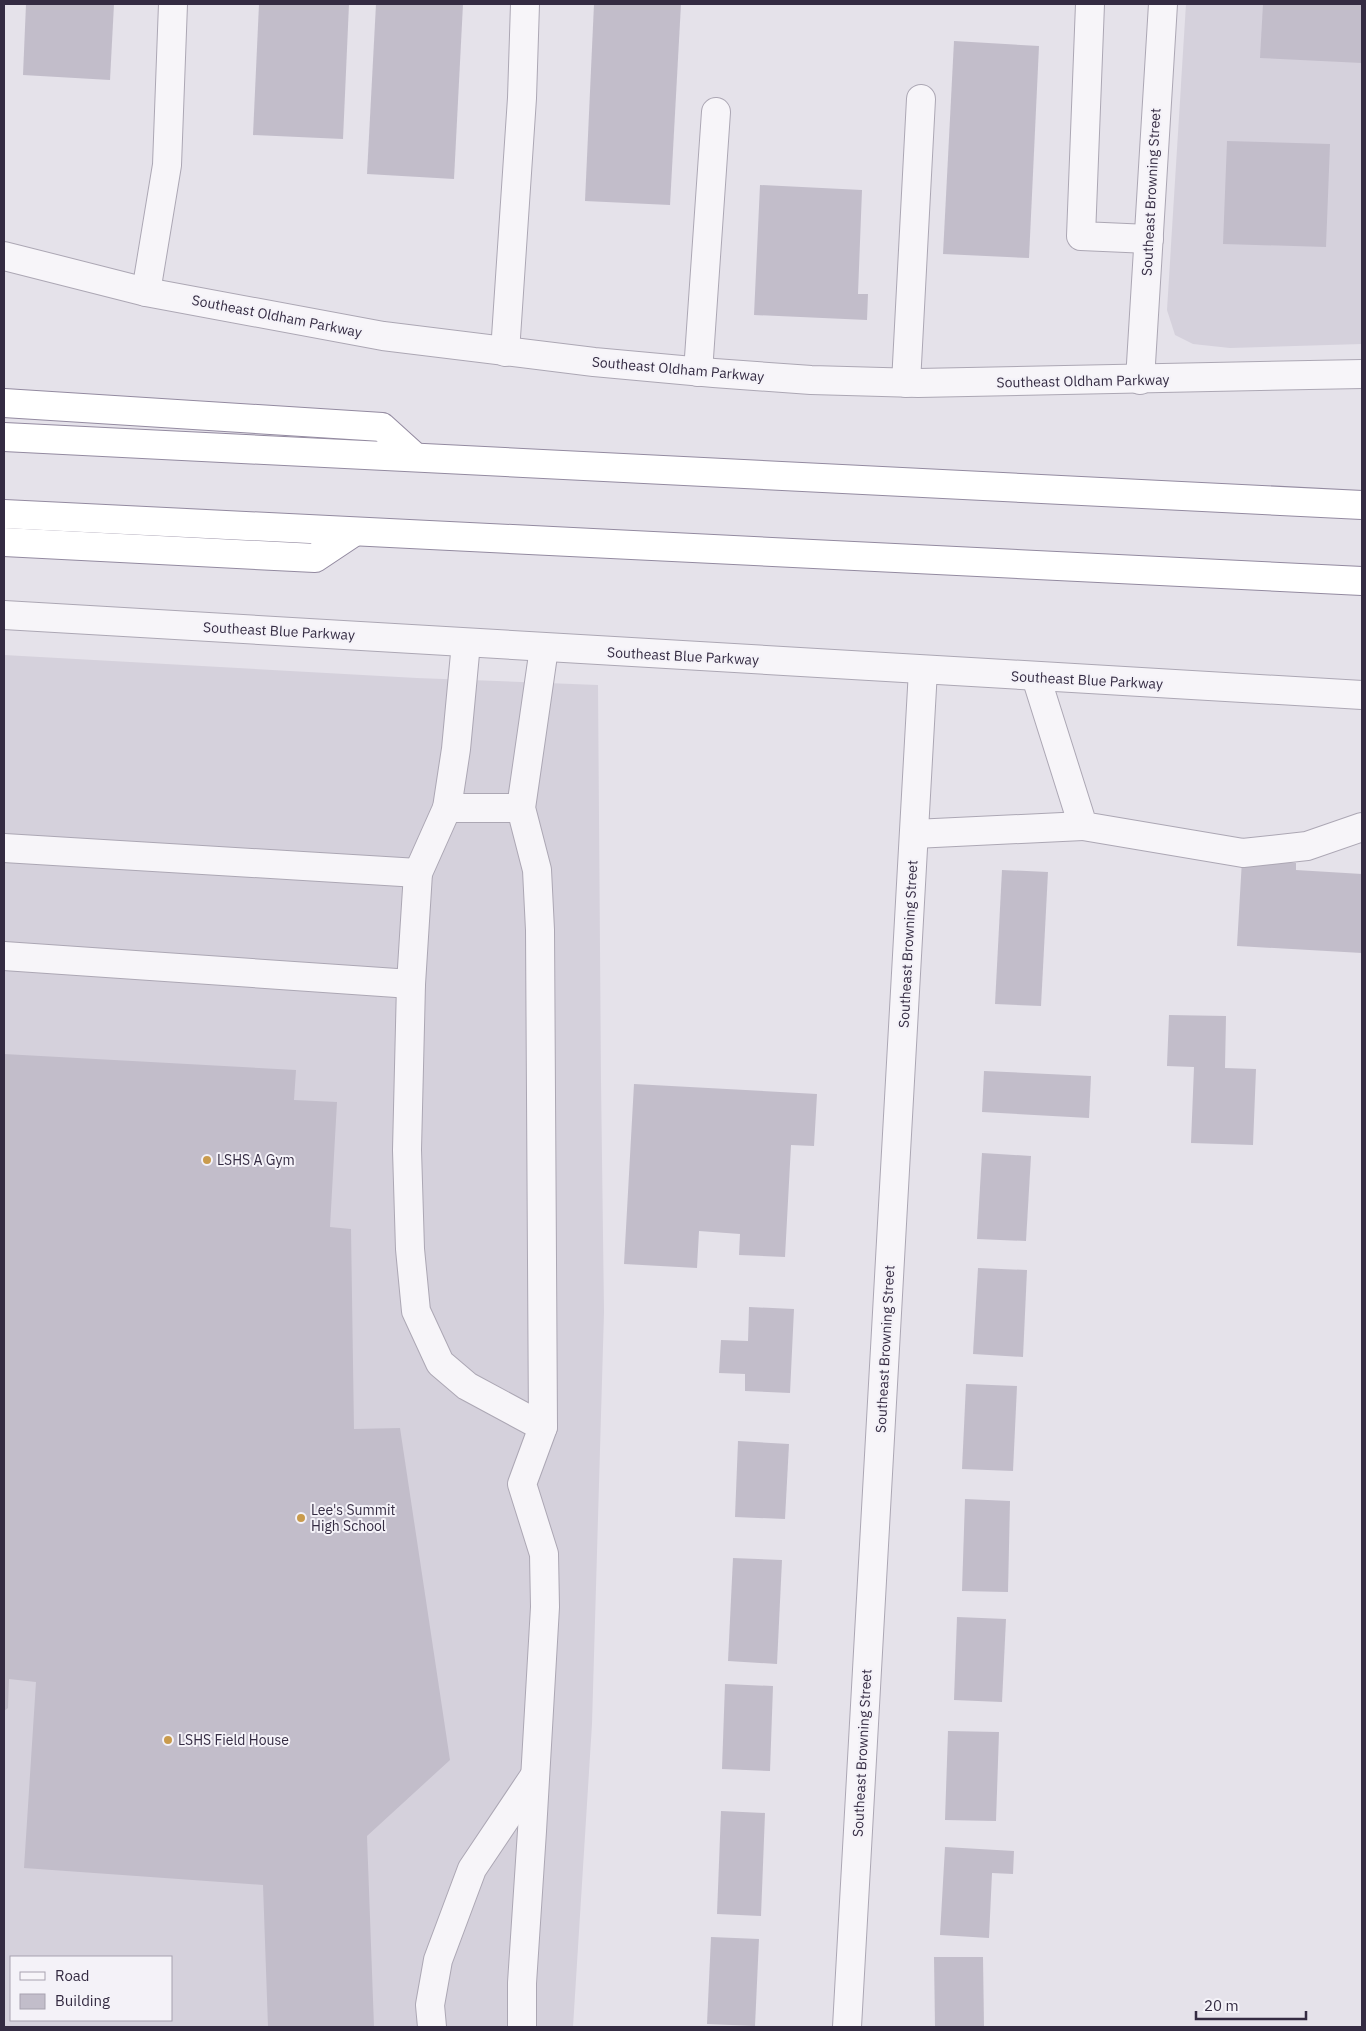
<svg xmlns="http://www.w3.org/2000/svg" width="1366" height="2031" font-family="'IBM Plex Sans',sans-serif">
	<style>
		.built { fill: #d5d1dc; fill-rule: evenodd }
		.building { fill: #c2bdca }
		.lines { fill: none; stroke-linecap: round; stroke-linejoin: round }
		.minor-casing { stroke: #aca7b4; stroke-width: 30 }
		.highway-casing { stroke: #938aa0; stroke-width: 30 }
		.minor { stroke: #f7f5f9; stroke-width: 28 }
		.highway { stroke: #fff; stroke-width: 28 }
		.poi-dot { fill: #c99b4d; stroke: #f4f2f8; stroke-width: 2 }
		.labels { text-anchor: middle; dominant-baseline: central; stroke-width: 4; stroke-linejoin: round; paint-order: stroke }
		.street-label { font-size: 14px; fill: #342b42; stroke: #f4f2f8 }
		.poi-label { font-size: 14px; fill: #342b42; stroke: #f4f2f8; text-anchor: start }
	</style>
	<rect width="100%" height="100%" fill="#e5e2ea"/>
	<g class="built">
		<path d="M1186 4H1362V344L1230 348 1193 344 1175 335 1167 310Z"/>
		<path d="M4 655 417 678 598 685 601 1081 604 1312 592 1724 573 2027H4ZM11 1957H171V2020H11Z"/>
	</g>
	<g class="building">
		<path d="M26 4H114L110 80 23 75Z"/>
		<path d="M259 4H349L343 139 253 135Z"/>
		<path d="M376 4H463L454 179 367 174Z"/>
		<path d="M594 4H681L670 205 585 201Z"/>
		<path d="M1263 4H1362V63L1260 58Z"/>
		<path d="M954 41 1039 46 1029 258 943 254Z"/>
		<path d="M1227 141 1330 144 1326 247 1223 244Z"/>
		<path d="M760 185 862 190 858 294H868L867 320 754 315Z"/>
		<path d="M1242 860 1296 863V870L1362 874V953L1237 946Z"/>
		<path d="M1002 870 1048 872 1041 1006 995 1004Z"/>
		<path d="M1169 1015 1226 1016 1225 1068 1256 1069 1253 1145 1191 1143 1194 1067 1167 1066Z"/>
		<path d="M4 1054 296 1070 294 1100 337 1102 330 1227 351 1229 354 1429 400 1428 450 1760 367 1836 374 2027H268L263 1885 24 1868 36 1682 9 1679 8 1708 4 1711Z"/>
		<path d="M984 1071 1091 1076 1089 1118 982 1112Z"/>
		<path d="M634 1084 817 1094 814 1146 791 1145 785 1257 739 1255 740 1234 699 1231 697 1268 624 1264Z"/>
		<path d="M982 1153 1031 1156 1026 1241 977 1239Z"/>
		<path d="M978 1268 1027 1270 1023 1357 973 1354Z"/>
		<path d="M749 1307 794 1309 790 1393 745 1391V1374L719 1373 721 1340 748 1341Z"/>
		<path d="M966 1384 1017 1386 1013 1471 962 1469Z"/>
		<path d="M738 1441 789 1444 785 1519 735 1517Z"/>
		<path d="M965 1499 1010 1501 1008 1592 962 1591Z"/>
		<path d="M733 1558 782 1560 777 1664 728 1661Z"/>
		<path d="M957 1617 1006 1619 1002 1702 954 1700Z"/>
		<path d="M725 1684 773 1686 770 1771 722 1769Z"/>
		<path d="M948 1731 999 1732 996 1821 945 1820Z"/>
		<path d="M721 1811 765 1813 761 1916 717 1914Z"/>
		<path d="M945 1847 1014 1851 1013 1874 992 1873 989 1938 940 1935Z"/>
		<path d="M711 1937 759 1939 755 2026 707 2024Z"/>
		<path d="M934 1957H983L984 2027H935Z"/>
	</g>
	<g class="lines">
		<g class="minor-casing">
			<g id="minor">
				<path d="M1090 4 1081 236 1149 239"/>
				<path d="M4 256 146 292 383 336 594 362 714 373 811 380 918 383 1362 374"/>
				<path d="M146 292 167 165 173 4"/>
				<path d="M505 352 522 98 525 4"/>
				<path d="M698 372 716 112"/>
				<path d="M1140 380 1163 4"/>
				<path d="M906 383 921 99"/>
				<path d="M4 615 1362 695"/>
				<path d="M466 643 456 749 447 808 418 873 411 984 407 1150 410 1249 416 1311 440 1363 467 1386 543 1427"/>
				<path d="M1036 677 1083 826 1243 853 1307 846 1362 827"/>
				<path d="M447 808H521"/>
				<path d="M914 834 1083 826"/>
				<path d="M4 848 418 873"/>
				<path d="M4 956 411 984"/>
				<path d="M432 2027 430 2005 438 1960 472 1869 535 1775"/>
				<path d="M522 2027V1983L532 1831 545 1607 544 1554 522 1484 543 1427 540 930 537 870 521 808 544 648"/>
				<path d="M847 2027 923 670"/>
			</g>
		</g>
		<g class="highway-casing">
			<g id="highway">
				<path d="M4 403 382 427 414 456"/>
				<path d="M4 437 1362 505"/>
				<path d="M4 514 1362 581"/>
				<path d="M4 542 315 558 354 532"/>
			</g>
		</g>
		<use href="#minor" class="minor"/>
		<use href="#highway" class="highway"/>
	</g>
	<g class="poi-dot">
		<circle cx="207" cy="1160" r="5"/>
		<circle cx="301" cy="1518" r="5"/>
		<circle cx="168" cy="1740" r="5"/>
	</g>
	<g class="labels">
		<g class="street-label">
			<text transform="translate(1151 192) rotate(-87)">Southeast Browning Street</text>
			<text transform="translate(277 316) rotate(11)">Southeast Oldham Parkway</text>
			<text transform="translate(678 369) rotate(5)">Southeast Oldham Parkway</text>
			<text transform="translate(1083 381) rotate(-1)">Southeast Oldham Parkway</text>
			<text transform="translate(279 631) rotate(3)">Southeast Blue Parkway</text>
			<text transform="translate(683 656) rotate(3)">Southeast Blue Parkway</text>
			<text transform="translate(1087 680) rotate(3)">Southeast Blue Parkway</text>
			<text transform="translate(908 944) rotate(-87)">Southeast Browning Street</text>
			<text transform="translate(885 1349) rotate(-87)">Southeast Browning Street</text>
			<text transform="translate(862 1753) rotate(-87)">Southeast Browning Street</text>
		</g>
		<g class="poi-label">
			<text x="217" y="1160">LSHS A Gym</text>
			<text x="311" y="1510">Lee's Summit<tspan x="311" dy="16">High School</tspan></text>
			<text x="178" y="1740">LSHS Field House</text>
		</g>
	</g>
	<rect width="1366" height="2031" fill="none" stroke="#342b42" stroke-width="10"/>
	<rect x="10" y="1956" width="162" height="65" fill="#f4f2f8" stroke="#a7a2af"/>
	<rect x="20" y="1972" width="25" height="8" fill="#f7f5f9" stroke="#a7a2af"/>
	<text x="55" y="1981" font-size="15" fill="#342b42">Road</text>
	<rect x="20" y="1994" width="25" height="15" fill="#c2bdca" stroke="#a7a2af"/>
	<text x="55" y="2006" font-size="15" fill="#342b42">Building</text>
	<path d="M1196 2011v8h110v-8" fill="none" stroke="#342b42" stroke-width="2.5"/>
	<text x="1204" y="2011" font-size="15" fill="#342b42" stroke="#f4f2f8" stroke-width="4" paint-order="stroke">20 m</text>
</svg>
